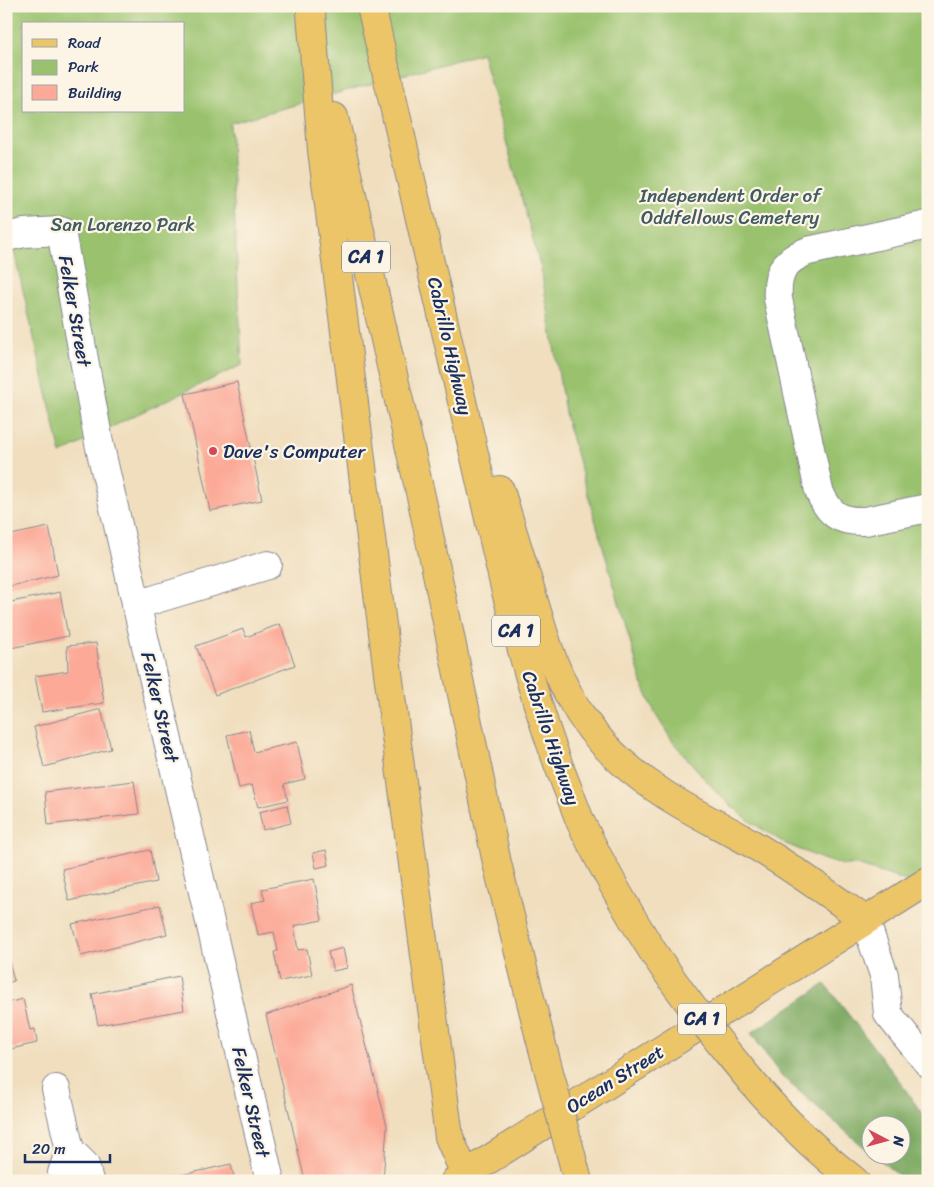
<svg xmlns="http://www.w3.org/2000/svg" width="934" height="1187" font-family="Sriracha,sans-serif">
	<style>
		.green { fill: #9ac26e; stroke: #5a7866; fill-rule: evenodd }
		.forest { fill: #7ba861; stroke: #4b6c60 }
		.building { fill: #fca997 }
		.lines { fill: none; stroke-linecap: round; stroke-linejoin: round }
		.minor-casing { stroke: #86868e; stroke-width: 30 }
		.major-casing { stroke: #86868e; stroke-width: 30 }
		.highway-casing { stroke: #86868e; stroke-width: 30 }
		.minor { stroke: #fff; stroke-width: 28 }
		.major { stroke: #edc569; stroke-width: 28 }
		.highway { stroke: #edc569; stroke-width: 28 }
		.highway-bridge-casing { stroke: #86868e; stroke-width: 30; stroke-linecap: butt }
		.highway-bridge { stroke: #edc569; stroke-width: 28 }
		.poi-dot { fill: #d1495b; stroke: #fcf5e5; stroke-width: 2 }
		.labels { text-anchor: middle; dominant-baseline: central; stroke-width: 4.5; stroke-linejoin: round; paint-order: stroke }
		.shield { fill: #fcf5e5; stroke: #5e6a86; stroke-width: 1 }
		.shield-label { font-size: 18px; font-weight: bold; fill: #1b2f5e }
		.park-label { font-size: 19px; fill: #415b63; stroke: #fcf5e5 }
		.street-label { font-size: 19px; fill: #1b2f5e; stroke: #fcf5e5 }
		.poi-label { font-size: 19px; fill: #1b2f5e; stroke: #fcf5e5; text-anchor: start }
	</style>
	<rect width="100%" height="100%" fill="#fcf5e5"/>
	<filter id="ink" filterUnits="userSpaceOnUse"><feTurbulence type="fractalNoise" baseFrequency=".02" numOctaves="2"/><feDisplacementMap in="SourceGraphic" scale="10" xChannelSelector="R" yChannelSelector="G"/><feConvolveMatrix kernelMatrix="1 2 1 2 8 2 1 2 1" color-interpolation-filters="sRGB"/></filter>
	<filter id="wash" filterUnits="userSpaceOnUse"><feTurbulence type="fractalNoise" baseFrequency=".0096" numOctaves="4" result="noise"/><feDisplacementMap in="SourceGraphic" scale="20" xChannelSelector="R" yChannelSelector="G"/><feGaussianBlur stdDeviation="1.12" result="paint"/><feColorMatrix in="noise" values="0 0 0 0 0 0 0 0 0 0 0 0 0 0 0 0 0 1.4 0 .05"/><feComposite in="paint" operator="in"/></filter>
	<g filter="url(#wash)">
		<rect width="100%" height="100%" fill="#f0debe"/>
		<path class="green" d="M6 6H928V877L916 884 857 865H843L825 860 786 844 751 822 719 795 673 742 656 715 643 686 566 418 541 269 482 53 230 123 242 365 129 418 61 454 6 217ZM24 24H184V111H24Z"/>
		<path class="forest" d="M825 984 898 1079 928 1122V1181H905L874 1155 902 1154V1124H872L871 1153 781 1076 751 1033Z"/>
		<g id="blocks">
			<g class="building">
				<path d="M237 382 262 500 210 511 185 394Z"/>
				<path d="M49 527 58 575 6 587V536Z"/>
				<path d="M60 592 68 636 6 649V603Z"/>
				<path d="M280 624 295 665 215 695 196 646 243 629 246 637Z"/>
				<path d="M96 643 104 703 42 712 35 676 68 671 67 646Z"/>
				<path d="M101 709 111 749 44 767 34 727Z"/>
				<path d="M249 730 254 752 297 742 305 779 284 784 288 800 258 807 252 785 239 788 227 735Z"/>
				<path d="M134 781 139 814 48 825 45 792Z"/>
				<path d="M287 805 291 823 263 830 259 812Z"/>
				<path d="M150 850 156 882 69 901 62 869Z"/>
				<path d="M326 850 329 865 316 868 313 853Z"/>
				<path d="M314 879 322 920 294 926 298 950 307 949 312 975 280 981 274 952 278 951 274 932 258 935 251 903 265 900 262 889Z"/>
				<path d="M160 905 167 934 81 956 72 924Z"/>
				<path d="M343 948 347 968 333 971 328 952Z"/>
				<path d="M6 949 14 981 6 983Z"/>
				<path d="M179 976 184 1010 98 1025 92 994Z"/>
				<path d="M351 985 387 1126 383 1181H305L266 1015Z"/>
				<path d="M23 999 30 1030 35 1029 37 1043 6 1050V1003Z"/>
				<path d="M231 1164 235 1181H160V1180Z"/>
			</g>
		</g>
	</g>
	<g filter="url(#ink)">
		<use href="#blocks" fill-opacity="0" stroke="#86868e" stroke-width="1"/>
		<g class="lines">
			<g class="minor-casing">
				<g id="minor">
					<path d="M928 225 808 251C784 260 776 273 778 299L819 491C829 514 839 522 865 521L928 508"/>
					<path d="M6 237 24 233 61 231 99 443 270 1181"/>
					<path d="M136 605 268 565"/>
					<path d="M865 920 884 975 888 1014 928 1063"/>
					<path d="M56 1089 70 1150 62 1173 64 1181"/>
					<path d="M70 1150 85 1165 89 1181"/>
				</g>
			</g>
			<g class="major-casing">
				<path id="major" d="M455 1181 928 881"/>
			</g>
			<g class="highway-casing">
				<g id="highway">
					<path d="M371 6 505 588C523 655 541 722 567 787 572 799 576 811 581 823 603 868 628 913 655 955"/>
					<path d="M311 13 322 150 329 205 396 736 449 1137 465 1174"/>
					<path d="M334 117 422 501 497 863 539 1034"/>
					<path d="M500 490C511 526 522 562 533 598 543 632 553 667 570 697 591 736 624 768 661 792 689 811 720 825 749 842 790 866 827 893 865 920"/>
					<path d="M751 1081C783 1119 815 1150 855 1181"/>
				</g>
			</g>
			<use href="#minor" class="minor"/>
			<use href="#major" class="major"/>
			<use href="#highway" class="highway"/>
			<g class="highway-bridge-casing">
				<g id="highway-bridge">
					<path d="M655 955C685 999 717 1041 751 1081"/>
					<path d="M539 1034 578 1181"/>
				</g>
			</g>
			<use href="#highway-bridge" class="highway-bridge"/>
		</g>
	</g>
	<circle class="poi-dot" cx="213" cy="451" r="5"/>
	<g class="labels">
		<g class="shield">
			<rect x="342" y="241.5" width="48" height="31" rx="4"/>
			<rect x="492" y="615.5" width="48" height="31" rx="4"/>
			<rect x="678" y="1003.5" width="48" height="31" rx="4"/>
		</g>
		<g class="shield-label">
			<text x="366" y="257">CA 1</text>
			<text x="516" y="631">CA 1</text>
			<text x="702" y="1019">CA 1</text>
		</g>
		<g class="park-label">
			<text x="730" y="195">Independent Order of<tspan x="730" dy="22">Oddfellows Cemetery</tspan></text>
			<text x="123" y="224">San Lorenzo Park</text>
		</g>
		<g class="street-label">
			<text transform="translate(75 311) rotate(80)">Felker Street</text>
			<text transform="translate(450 346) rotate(77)">Cabrillo Highway</text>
			<text transform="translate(160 707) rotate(77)">Felker Street</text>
			<text transform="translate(551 738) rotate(71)">Cabrillo Highway</text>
			<text transform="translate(615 1079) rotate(-32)">Ocean Street</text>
			<text transform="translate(251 1102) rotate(77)">Felker Street</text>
		</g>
		<g class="poi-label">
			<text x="223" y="451">Dave's Computer</text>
		</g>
	</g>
	<rect width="934" height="1187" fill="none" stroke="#fcf5e5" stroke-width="25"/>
	<rect x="22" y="22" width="162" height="90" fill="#fcf5e5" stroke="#a2a6af"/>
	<rect x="32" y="39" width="25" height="8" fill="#edc569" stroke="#a2a6af"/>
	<text x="68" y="48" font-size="15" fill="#1b2f5e">Road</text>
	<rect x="32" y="60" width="25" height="15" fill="#9ac26e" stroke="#a2a6af"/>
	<text x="68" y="72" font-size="15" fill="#1b2f5e">Park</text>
	<rect x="32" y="85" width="25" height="15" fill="#fca997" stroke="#a2a6af"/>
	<text x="68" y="98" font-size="15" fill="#1b2f5e">Building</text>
	<g transform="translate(886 1140) rotate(96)"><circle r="24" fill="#fcf5e5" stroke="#a2a6af"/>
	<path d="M0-4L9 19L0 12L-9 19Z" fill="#d1495b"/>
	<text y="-8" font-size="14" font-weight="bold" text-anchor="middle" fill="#1b2f5e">N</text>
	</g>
	<path d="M25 1154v8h85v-8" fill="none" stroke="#1b2f5e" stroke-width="2.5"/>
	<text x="32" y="1154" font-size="15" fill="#1b2f5e" stroke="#fcf5e5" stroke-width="4" paint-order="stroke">20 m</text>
</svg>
